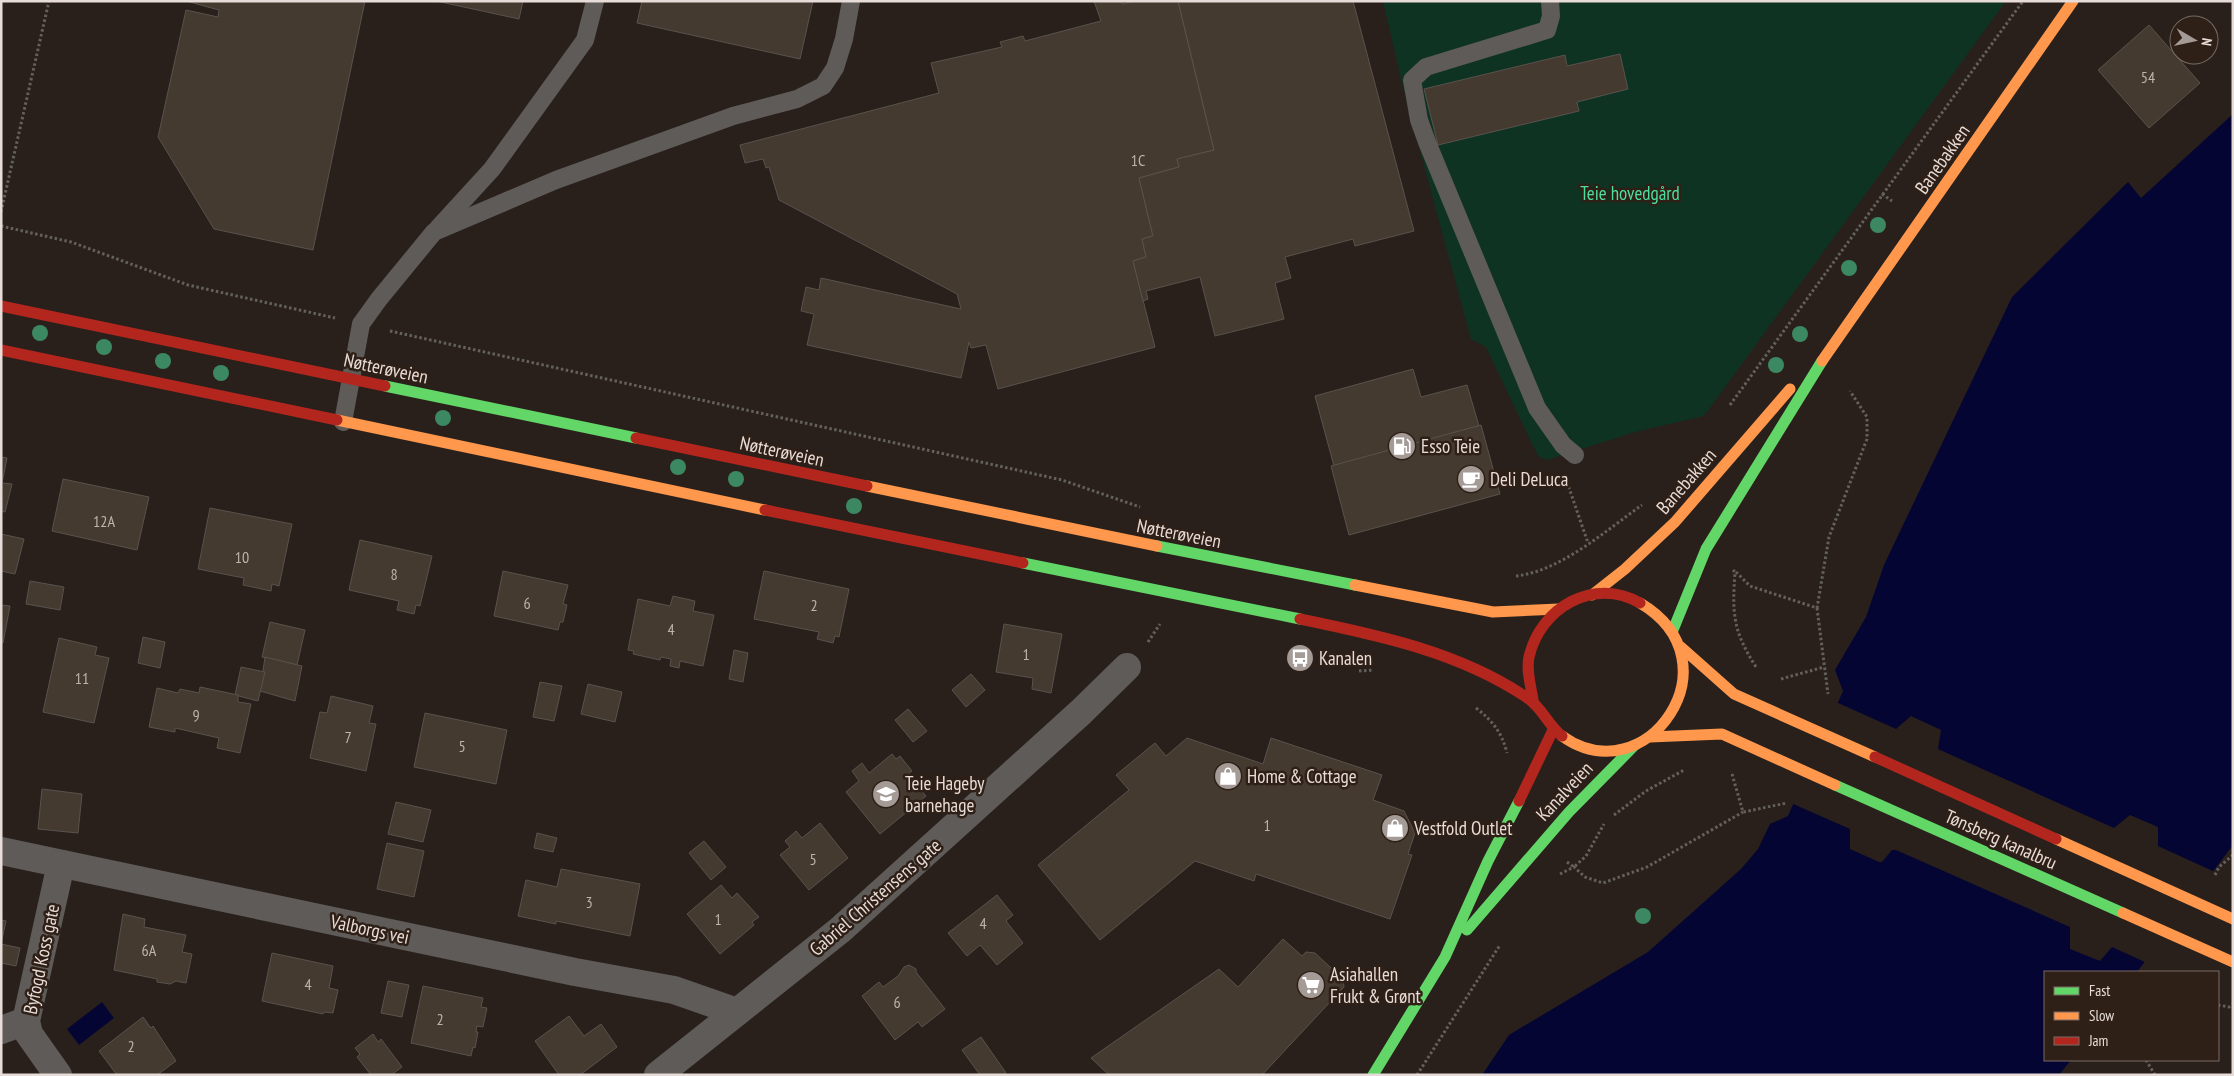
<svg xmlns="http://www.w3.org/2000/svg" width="2234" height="1076" font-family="'PT Sans Narrow',sans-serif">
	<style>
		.green { fill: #0f3322 }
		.water { fill: #040533 }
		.pier { fill: #29201c }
		.building { fill: #453a30; stroke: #59524d }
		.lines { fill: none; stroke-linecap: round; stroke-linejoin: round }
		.path { stroke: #64605d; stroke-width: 3; stroke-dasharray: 2.5 2.5; stroke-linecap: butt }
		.lane { stroke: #5e5b58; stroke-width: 18 }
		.street { stroke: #5e5b58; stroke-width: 28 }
		.fast { stroke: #63d668; stroke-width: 11 }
		.slow { stroke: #ff974d; stroke-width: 11 }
		.jam { stroke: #b3261e; stroke-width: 11 }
		.tree { fill: #3c8862 }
		.labels { text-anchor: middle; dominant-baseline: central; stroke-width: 5; stroke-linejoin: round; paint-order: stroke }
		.number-label { font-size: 16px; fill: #beb4ad }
		.street-label { font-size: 19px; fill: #e7dcd7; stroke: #2e1f17 }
		.park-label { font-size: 19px; fill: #4cde9b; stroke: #2e1f17 }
		.poi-label { font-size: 19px; fill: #e7dcd7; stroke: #2e1f17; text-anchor: start }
	</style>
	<rect width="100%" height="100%" fill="#29201c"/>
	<path class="green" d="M1383 1H2006L1704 416 1635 432 1547 460 1538 456 1486 347 1471 339 1404 91Z"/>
	<g class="water">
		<path d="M2233 114V845L2137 972H2045V1060H2071L2059 1075H1482L1509 1035 1648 952 1741 869 1758 849 1770 824 1788 816 1843 691 1835 670 1866 617 1884 565 2012 297 2128 182 2141 198Z"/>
		<path d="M102 1002 114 1018 79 1045 67 1029Z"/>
	</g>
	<path class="pier" d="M1836 702 1896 729 1911 716 1941 730 1938 749 2114 828 2130 815 2158 827V846L2215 872 2147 963 2112 947 2100 961 2070 949V927L1896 850H1892L1882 862H1879L1850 849V829L1791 803Z"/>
	<g class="building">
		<path d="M186 1H365L313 250 214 229 158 137 186 10 218 17 219 10Z"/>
		<path d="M436 1H523L519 19Z"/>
		<path d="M642 1H813L800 59 637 23Z"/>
		<path d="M1094 1H1122V4L1134 1H1178L1214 150 1177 159 1179 167 1139 178 1153 236 1142 239 1146 257 1133 261 1155 347 998 389 986 345 971 348 969 342 961 378 807 345 814 314 801 311 806 287 819 290 821 278 961 309 957 294 779 200 769 167 766 168 763 159 745 163 740 145 939 93 931 63 1002 47 1000 42 1023 36 1025 41 1101 21Z"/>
		<path d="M1178 1H1353L1414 231 1355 246 1353 239 1285 257 1291 278 1275 283 1284 319 1215 336 1200 277 1146 291 1148 299 1143 301 1133 261 1146 257 1142 239 1153 236 1139 178 1179 167 1177 159 1214 150Z"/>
		<path d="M2149 25 2200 83 2149 128 2098 70Z"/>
		<path d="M1620 54 1628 89 1577 102 1579 111 1438 145 1424 89 1565 55 1567 66Z"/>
		<path d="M1413 369 1421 397 1467 385 1479 426 1334 466 1315 396Z"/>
		<path d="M1481 425 1500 494 1349 535 1331 466Z"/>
		<path d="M1 457 7 458 2 483 12 484 5 512 1 511Z"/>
		<path d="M63 479 149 497 137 550 52 531Z"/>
		<path d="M210 508 292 524 279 586 272 584 271 591 243 585 244 578 198 569Z"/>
		<path d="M1 534 24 539 15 574 1 571Z"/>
		<path d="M360 540 432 556 420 606 416 605 414 614 397 610 399 601 349 590Z"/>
		<path d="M503 571 568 585 563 604 567 605 563 622H560L558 630 494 616Z"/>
		<path d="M764 571 849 589 839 637 835 636 833 643 817 639 819 632 754 619Z"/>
		<path d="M30 581 64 587 60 610 26 604Z"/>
		<path d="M673 596 695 601 693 611 714 615 703 666 680 661 679 668 670 666 671 659 661 657 660 660 633 654 634 651 628 650 638 599 670 606Z"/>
		<path d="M1 605 10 606 3 643H1Z"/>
		<path d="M270 622 305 630 297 665 262 657Z"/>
		<path d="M1004 624 1062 634 1051 693 1032 689 1033 678 996 672Z"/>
		<path d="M143 637 165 642 160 668 138 663Z"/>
		<path d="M59 638 97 647 95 655 109 658 94 723 43 712Z"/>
		<path d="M734 650 748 653 743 682 729 679Z"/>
		<path d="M265 657 302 666 295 701 260 691Z"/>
		<path d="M241 667 265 672 258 701 235 695Z"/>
		<path d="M971 674 985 690 966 707 952 690Z"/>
		<path d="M540 682 562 686 554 721 533 717Z"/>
		<path d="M588 684 622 692 615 722 581 714Z"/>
		<path d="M200 687 238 695V702L251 704 240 753 217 748 219 738 175 728V732L149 727 157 688 178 693 180 689 199 693Z"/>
		<path d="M331 696 373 706 369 723 376 724 366 771 310 758 320 712 327 713Z"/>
		<path d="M908 709 927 731 913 742 895 720Z"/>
		<path d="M425 713 507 730 496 784 414 767Z"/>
		<path d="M1187 738 1263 764 1271 738 1382 775 1373 800 1404 811 1415 833 1408 854 1412 855 1390 919 1256 874 1254 881 1195 861 1100 940 1038 865 1129 790 1116 775 1155 743 1166 756Z"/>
		<path d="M892 754 896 759 900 756 912 771 908 774 926 796 880 834 846 792 859 781 852 771 862 763 869 773Z"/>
		<path d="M42 789 82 794 78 833 38 829Z"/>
		<path d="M396 802 431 810 423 842 388 834Z"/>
		<path d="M820 823 848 858 809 890 780 855 790 847 785 841 796 831 802 838Z"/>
		<path d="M537 833 557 838 553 852 534 848Z"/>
		<path d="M704 841 726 867 711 880 689 853Z"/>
		<path d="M387 843 424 851 414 897 377 889Z"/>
		<path d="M561 869 640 884 630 936 556 921V924L518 916 526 880 557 887Z"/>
		<path d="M721 885 732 898 737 893 759 917 752 922 754 925 720 954 687 914Z"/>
		<path d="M997 895 1013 915 1006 921 1023 943 997 965 980 945 967 956 948 933Z"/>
		<path d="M123 914 145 919 144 927 186 935 182 952 192 954 186 983 176 981 170 984 157 982V979L114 970Z"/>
		<path d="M1 920 6 921 1 944Z"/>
		<path d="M1283 939 1302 956 1306 952 1315 953 1343 979 1344 987 1262 1075H1109L1091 1058 1219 969 1238 987Z"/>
		<path d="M1 944 20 948 16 966 1 963Z"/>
		<path d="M272 953 333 966 329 988 338 990 333 1013 324 1012 323 1014 262 1001Z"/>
		<path d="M909 965 916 969V972L945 1009 922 1027 918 1022 895 1040 862 996 879 982 883 987 898 976 904 967Z"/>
		<path d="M388 981 409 985 402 1017 381 1013Z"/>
		<path d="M423 986 483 998 481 1007 487 1008 483 1027 477 1026 476 1032H478L475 1048 473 1047 471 1056 411 1043Z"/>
		<path d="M569 1016 584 1036 601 1024 617 1047 580 1075H559L535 1041Z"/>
		<path d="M143 1017 151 1028 153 1026 176 1061 157 1075H117L99 1051Z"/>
		<path d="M373 1034 378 1042 381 1039 402 1067 391 1075H371L357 1057 360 1054 355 1048Z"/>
		<path d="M981 1037 1006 1073 1003 1075H980L962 1050Z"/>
	</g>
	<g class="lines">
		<g class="path">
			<path d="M1882 194 1892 201"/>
			<path d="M1 212 49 1"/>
			<path d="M1 226 71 242 188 285 335 318"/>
			<path d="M390 331 1062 480 1140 507"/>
			<path d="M1730 405 2023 1"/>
			<path d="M1567 482 1588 543"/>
			<path d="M1733 570 1735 572C1732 614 1733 631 1756 667"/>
			<path d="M1736 572 1750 586 1817 608 1829 537 1867 439V417L1850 391"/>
			<path d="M1516 576C1561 571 1605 531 1642 505"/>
			<path d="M1817 608 1828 694"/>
			<path d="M1148 642 1160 624"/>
			<path d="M1359 671 1374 670"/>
			<path d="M1781 679 1824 667"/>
			<path d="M1476 708C1493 721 1502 733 1507 753"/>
			<path d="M1732 774 1743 812 1787 803"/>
			<path d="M1614 815 1646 791 1684 770"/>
			<path d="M1567 862 1574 867 1586 856 1604 824"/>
			<path d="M1560 874 1574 867 1585 877 1603 883 1647 867 1743 812"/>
			<path d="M2215 875 2219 867 2233 855"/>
			<path d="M2218 1005 2229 1007 2233 1004"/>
			<path d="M2146 1060 2155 1075"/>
			<path d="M1417 1075 1500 945"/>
		</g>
		<g class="lane">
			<path d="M1550 1 1551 16 1547 30 1426 67 1412 80 1419 120 1427 142 1537 408 1563 445 1575 455"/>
			<path d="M438 228 492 169 585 40 595 1"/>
			<path d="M343 422 361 324 379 299 434 232 556 180 733 116 797 99 823 86 835 68 844 39 851 1"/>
		</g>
		<g class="street">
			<path d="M1 851 575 972 674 990 737 1012"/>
			<path d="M1 1030 26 1021"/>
			<path d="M58 1075 29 1034 26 1021 61 864"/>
			<path d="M658 1075 840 930 1081 712 1127 667"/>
		</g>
		<g class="fast">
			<path d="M385 386 636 438"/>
			<path d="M1157 546 1355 585"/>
			<path d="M1023 563 1300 619"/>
			<path d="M1673 630 1706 549 1822 361"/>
			<path d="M1835 785 2123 913"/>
			<path d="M1467 930 1569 812 1635 745"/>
			<path d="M1373 1075 1445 957 1488 861 1519 801"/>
		</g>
		<g class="slow">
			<path d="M1822 361 2073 1"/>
			<path d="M337 420 765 510"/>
			<path d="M867 486 1157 546"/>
			<path d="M1355 585 1493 612 1559 609"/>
			<path d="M1592 595 1625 569 1675 522 1790 389"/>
			<path d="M1681 647 1734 694 1875 757"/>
			<path d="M1562 736C1646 796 1740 662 1640 603"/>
			<path d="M1650 737 1722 734 1835 785"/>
			<path d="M2056 839 2233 919"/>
			<path d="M2123 913 2233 962"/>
		</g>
		<g class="jam">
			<path d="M1 306 385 386"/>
			<path d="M1 350 337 420"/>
			<path d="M636 438 867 486"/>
			<path d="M765 510 1023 563"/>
			<path d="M1300 619C1378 635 1459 652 1526 697 1542 707 1548 725 1562 736"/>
			<path d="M1533 700C1531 686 1526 671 1529 657 1540 608 1594 576 1640 603"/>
			<path d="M1875 757 2056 839"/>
			<path d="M1519 801 1553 730"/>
		</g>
	</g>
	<g class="tree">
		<circle cx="1878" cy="225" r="8"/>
		<circle cx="1849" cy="268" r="8"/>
		<circle cx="40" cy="333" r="8"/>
		<circle cx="1800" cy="334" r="8"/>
		<circle cx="104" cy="347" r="8"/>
		<circle cx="163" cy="361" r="8"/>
		<circle cx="1776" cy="365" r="8"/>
		<circle cx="221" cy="373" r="8"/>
		<circle cx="443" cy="418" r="8"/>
		<circle cx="678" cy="467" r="8"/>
		<circle cx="736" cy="479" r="8"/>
		<circle cx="854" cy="506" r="8"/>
		<circle cx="1643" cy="916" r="8"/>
	</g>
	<defs>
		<g id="fuel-disc" transform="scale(1.4375)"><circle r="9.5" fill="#a49a96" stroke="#2e1f17"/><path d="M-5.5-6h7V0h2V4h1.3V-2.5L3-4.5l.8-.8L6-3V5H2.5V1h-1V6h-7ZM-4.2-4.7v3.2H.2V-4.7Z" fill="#fff"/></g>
		<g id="cafe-disc" transform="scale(1.4375)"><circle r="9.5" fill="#a49a96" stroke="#2e1f17"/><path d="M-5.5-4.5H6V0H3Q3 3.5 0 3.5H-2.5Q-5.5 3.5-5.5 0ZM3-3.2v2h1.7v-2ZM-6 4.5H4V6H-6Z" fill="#fff"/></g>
		<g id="bus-disc" transform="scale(1.4375)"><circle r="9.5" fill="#a49a96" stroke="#2e1f17"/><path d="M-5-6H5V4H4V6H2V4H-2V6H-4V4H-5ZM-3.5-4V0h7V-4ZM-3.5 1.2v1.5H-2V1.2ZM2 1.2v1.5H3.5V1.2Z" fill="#fff"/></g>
		<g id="shop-disc" transform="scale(1.4375)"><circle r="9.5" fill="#a49a96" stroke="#2e1f17"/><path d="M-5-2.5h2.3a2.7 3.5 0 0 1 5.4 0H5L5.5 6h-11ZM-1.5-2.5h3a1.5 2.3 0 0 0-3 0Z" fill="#fff"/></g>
		<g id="school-disc" transform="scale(1.4375)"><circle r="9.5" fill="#a49a96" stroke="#2e1f17"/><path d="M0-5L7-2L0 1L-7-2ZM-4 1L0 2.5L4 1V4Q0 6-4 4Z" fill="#fff"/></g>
		<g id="supermarket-disc" transform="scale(1.4375)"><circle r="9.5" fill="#a49a96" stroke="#2e1f17"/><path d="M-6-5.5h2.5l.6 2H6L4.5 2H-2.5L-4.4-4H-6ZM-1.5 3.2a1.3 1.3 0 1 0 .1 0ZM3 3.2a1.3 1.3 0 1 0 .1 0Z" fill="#fff"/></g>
	</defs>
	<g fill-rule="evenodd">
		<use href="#fuel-disc" x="1402" y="446"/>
		<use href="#cafe-disc" x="1471" y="479"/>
		<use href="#bus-disc" x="1300" y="658"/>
		<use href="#shop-disc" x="1228" y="776"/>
		<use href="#school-disc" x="886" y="794"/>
		<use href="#shop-disc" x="1395" y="828"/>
		<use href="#supermarket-disc" x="1311" y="985"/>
	</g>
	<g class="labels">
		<g class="number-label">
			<text x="2148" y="77">54</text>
			<text x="1138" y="160">1C</text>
			<text x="104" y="521">12A</text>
			<text x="242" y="557">10</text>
			<text x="394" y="574">8</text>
			<text x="527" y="603">6</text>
			<text x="814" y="605">2</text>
			<text x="671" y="629">4</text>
			<text x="1026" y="654">1</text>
			<text x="82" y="678">11</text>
			<text x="196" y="715">9</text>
			<text x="348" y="737">7</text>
			<text x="462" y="746">5</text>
			<text x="1267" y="825">1</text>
			<text x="813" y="859">5</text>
			<text x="589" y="902">3</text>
			<text x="718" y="919">1</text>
			<text x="983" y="923">4</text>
			<text x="149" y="950">6A</text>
			<text x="308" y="984">4</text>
			<text x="897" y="1002">6</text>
			<text x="440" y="1019">2</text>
			<text x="131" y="1046">2</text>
		</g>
		<g class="street-label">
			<text transform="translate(1942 159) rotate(-55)">Banebakken</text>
			<text transform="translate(386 368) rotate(12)">Nøtterøveien</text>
			<text transform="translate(782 451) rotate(12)">Nøtterøveien</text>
			<text transform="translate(1686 481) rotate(-49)">Banebakken</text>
			<text transform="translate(1179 533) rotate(11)">Nøtterøveien</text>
			<text transform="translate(1564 791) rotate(-47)">Kanalveien</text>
			<text transform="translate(2001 839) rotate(24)">Tønsberg kanalbru</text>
			<text transform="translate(875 897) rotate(-41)">Gabriel Christensens gate</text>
			<text transform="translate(370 929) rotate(12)">Valborgs vei</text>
			<text transform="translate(41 959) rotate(-78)">Byfogd Koss gate</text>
		</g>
		<g class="park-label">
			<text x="1630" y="193">Teie hovedgård</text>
		</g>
		<g class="poi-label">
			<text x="1421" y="446">Esso Teie</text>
			<text x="1490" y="479">Deli DeLuca</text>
			<text x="1319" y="658">Kanalen</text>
			<text x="1247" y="776">Home &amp; Cottage</text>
			<text x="905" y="783">Teie Hageby<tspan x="905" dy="22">barnehage</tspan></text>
			<text x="1414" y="828">Vestfold Outlet</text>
			<text x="1330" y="974">Asiahallen<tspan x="1330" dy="22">Frukt &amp; Grønt</tspan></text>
		</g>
	</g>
	<rect width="2234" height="1076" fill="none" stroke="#e7dcd7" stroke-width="5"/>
	<rect x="2044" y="971" width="175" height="90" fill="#2e1f17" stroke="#786b64"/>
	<rect x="2054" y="987" width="25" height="8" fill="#63d668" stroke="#786b64"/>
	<text x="2089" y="996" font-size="15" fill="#e7dcd7">Fast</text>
	<rect x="2054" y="1012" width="25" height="8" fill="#ff974d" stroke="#786b64"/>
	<text x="2089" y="1021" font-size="15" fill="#e7dcd7">Slow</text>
	<rect x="2054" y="1037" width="25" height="8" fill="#b3261e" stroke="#786b64"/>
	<text x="2089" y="1046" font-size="15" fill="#e7dcd7">Jam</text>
	<g transform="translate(2194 40) rotate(99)"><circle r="24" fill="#2e1f17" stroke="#786b64"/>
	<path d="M0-4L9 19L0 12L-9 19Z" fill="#a49a96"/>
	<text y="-8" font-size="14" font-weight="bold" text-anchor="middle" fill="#e7dcd7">N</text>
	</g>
</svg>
